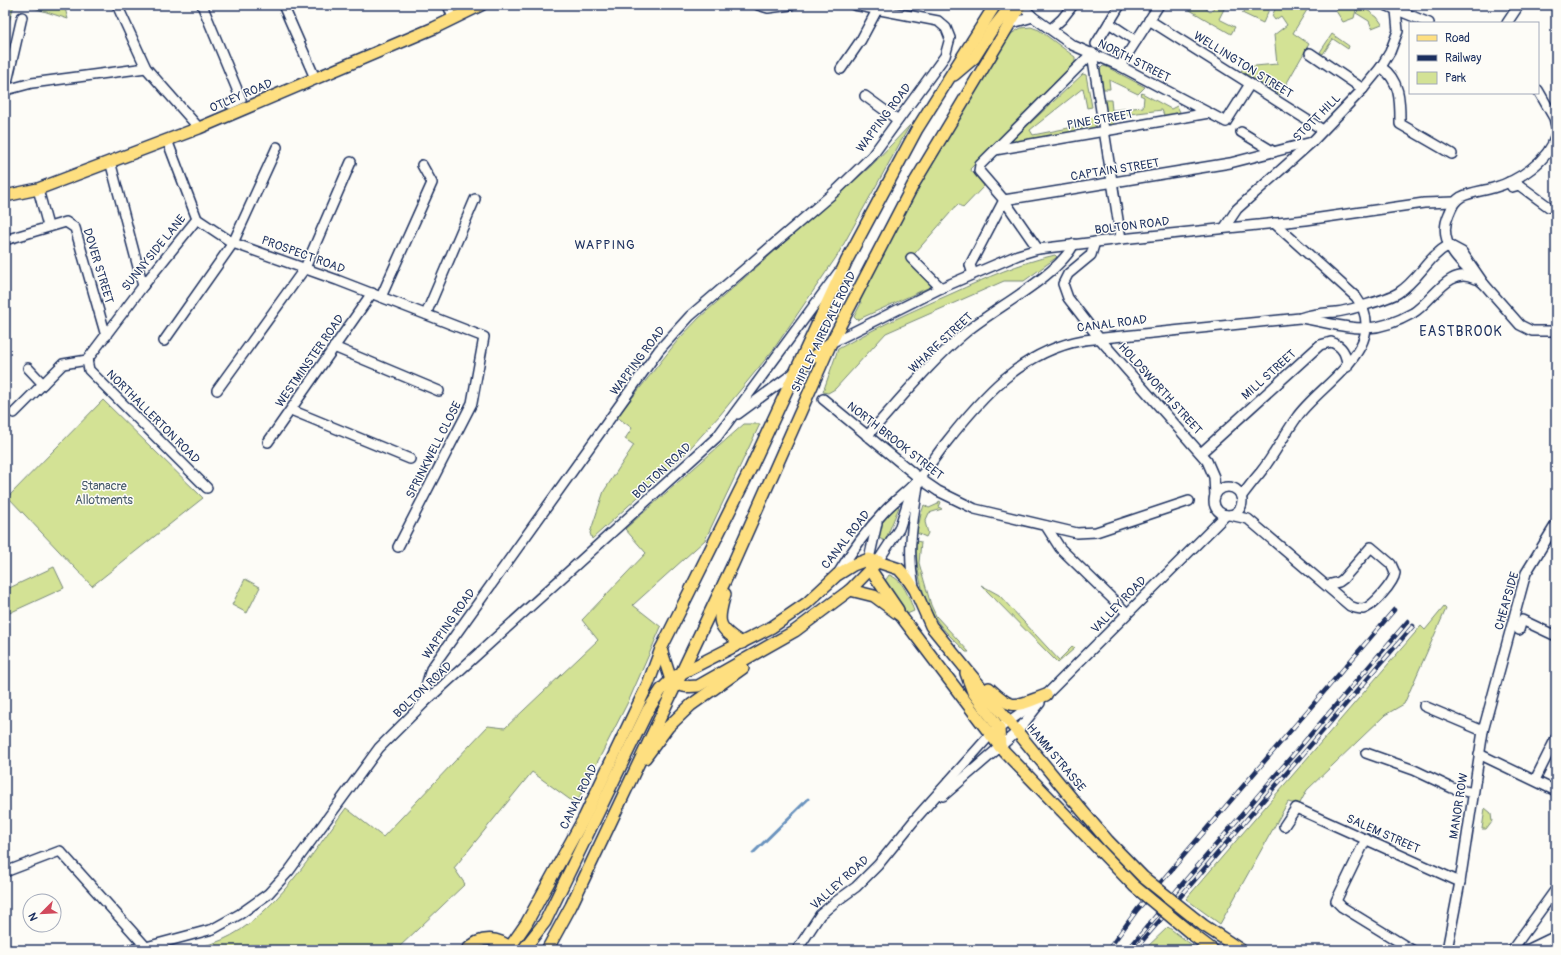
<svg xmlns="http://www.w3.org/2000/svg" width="1561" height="955" font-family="Pangolin,sans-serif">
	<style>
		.green { fill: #d3e295; stroke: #77887a }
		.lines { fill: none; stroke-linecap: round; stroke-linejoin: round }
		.stream { stroke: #6b93be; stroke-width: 3 }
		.minor-casing { stroke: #1b2f5e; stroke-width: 12 }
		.major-casing { stroke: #1b2f5e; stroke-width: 14 }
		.minor { stroke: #fdfcf7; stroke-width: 9 }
		.major { stroke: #fedf80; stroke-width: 11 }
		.rail-casing { stroke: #1b2f5e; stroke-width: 4.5 }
		.rail { stroke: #fdfcf7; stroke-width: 3; stroke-dasharray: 9; stroke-linecap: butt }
		.major-bridge-casing { stroke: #1b2f5e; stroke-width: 14; stroke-linecap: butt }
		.major-bridge { stroke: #fedf80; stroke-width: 11 }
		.labels { text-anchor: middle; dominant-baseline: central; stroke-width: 3; stroke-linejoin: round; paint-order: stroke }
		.street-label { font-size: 12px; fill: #1b2f5e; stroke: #fdfcf7 }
		.park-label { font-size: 12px; fill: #495c6c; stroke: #fdfcf7 }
		.neighbourhood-label { font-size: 13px; letter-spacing: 1px; fill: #1b2f5e; stroke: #fdfcf7 }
		.quarter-label { font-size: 14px; letter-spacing: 1px; fill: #1b2f5e; stroke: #fdfcf7 }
	</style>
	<rect width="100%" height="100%" fill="#fdfcf7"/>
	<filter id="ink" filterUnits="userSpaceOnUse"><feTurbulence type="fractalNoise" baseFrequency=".025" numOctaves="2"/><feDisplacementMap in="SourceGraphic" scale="8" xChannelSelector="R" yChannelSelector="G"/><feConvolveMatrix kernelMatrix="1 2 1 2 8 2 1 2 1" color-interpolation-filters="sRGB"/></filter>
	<g filter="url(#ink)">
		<g class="green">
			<path d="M5 5H14L5 36Z"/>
			<path d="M25 5H64L68 19Z"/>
			<path d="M1188 5H1201L1210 12 1214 9 1209 5H1226L1219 19 1235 27 1231 34 1188 9Z"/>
			<path d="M1256 5H1271L1263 23 1242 13Z"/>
			<path d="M1277 5H1310L1293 33 1309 44 1280 95 1241 71 1244 67 1277 64 1274 35 1287 25 1281 16 1275 20 1272 16Z"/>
			<path d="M1339 5H1360L1377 17 1382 24 1372 28 1369 21 1356 13 1358 11 1356 10 1354 18 1343 22 1336 11Z"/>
			<path d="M1031 27 1039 30 1075 57V62L970 169 984 186 963 208 958 204 908 261 932 286 857 320 854 317 861 303 860 301 890 236 1009 35 1021 28Z"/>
			<path d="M1332 34 1349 46 1348 49 1333 39 1323 54 1320 52Z"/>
			<path d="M1103 66 1107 67 1145 87 1138 94 1109 80 1110 89H1103L1100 69Z"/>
			<path d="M1083 74 1086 75 1092 107 1087 108 1083 88 1030 130 1033 135 1089 124V118L1094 117 1096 130 1014 142 1011 141Z"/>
			<path d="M1142 93 1171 109 1177 106 1180 112 1165 118 1162 110 1113 116V126L1107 127 1104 100H1111L1112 110 1143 107 1144 97 1140 95Z"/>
			<path d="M910 125 837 256 773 350 720 415 684 455 592 539 590 533 604 491 634 445 625 439 632 428 617 417 678 340 699 318 871 166Z"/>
			<path d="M1055 255 1057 257 1024 281H1004L886 333 835 389 828 393 823 392 838 349C875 328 914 310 953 293 986 278 1019 263 1055 255Z"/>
			<path d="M103 400 203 498 92 586 8 497Z"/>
			<path d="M744 424H760L705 540 633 605 661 627 629 700 576 804 532 772 454 868 465 884 396 950H187C198 947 211 945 222 940 273 918 314 851 346 808L383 837 488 726 505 728 598 640 582 620 646 553 625 529Z"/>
			<path d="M939 501 941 502 939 507 942 509 929 513 925 522 928 533 926 537 917 533 921 514 924 505 929 508 938 504Z"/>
			<path d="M895 504 899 507 885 541 877 537 881 524Z"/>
			<path d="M916 541 921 542 919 563 931 605 936 616 969 652H966C956 641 943 631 935 618 922 598 915 565 916 541Z"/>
			<path d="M54 567 64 588 5 615V590Z"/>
			<path d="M889 575C903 579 909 597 914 611L907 614 883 584Z"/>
			<path d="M245 579 260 587 247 613 232 605Z"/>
			<path d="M981 585 999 595 1059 660 1073 646 1075 648 1058 663Z"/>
			<path d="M1444 607 1446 609 1404 704 1385 715 1307 790 1299 805 1288 802 1220 924 1186 899 1421 626 1425 630Z"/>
			<path d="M1485 808 1491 813 1492 821 1486 829H1482Z"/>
			<path d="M1168 927 1196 948 1197 950H1144Z"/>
		</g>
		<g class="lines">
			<path class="stream" d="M753 853 808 799"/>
			<g class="minor-casing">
				<g id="minor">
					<path d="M117 5 146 68 199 128"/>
					<path d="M202 5 241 99 230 104"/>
					<path d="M283 5 315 78"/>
					<path d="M448 5 453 18"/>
					<path d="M758 5 768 8 791 5"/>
					<path d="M1021 5 1033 17 1072 45 1120 66 1226 122 1250 84"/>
					<path d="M1385 5 1429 23"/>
					<path d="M1149 20 1323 130"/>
					<path d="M1109 23 1136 41"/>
					<path d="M1507 23 1519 5"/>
					<path d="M1009 24 1033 17"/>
					<path d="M1051 29 1062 19 1073 5"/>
					<path d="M1096 44 1120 5"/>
					<path d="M1092 53 1121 239"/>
					<path d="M1310 53 1363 89"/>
					<path d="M1120 66 1159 5"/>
					<path d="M1381 67C1401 81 1400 102 1400 124L1452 154"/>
					<path d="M841 69 861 40 877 10"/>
					<path d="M6 90 32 83 146 68"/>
					<path d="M1538 90 1554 118 1556 126"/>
					<path d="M5 91 22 17"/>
					<path d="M865 96 898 120"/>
					<path d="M1241 132 1274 152"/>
					<path d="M167 140 197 219 233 243 337 280 484 337 472 403 398 547"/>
					<path d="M995 150 1209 113"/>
					<path d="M110 161 143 286"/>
					<path d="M1509 182 1512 187 1519 185 1549 207"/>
					<path d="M38 189 48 226"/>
					<path d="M1225 227 1237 209 1312 142 1363 89 1381 67 1390 52 1398 31 1396 10"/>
					<path d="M5 240 66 222 75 228 106 336"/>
					<path d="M1095 242 1091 255 1068 274 1063 284 1068 298 1099 338 1207 461 1214 477 1215 496"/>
					<path d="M1449 245 1462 252 1484 284 1520 325 1532 331H1556"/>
					<path d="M1038 249 1004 200 979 171 980 165 1092 53"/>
					<path d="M911 258 941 288"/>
					<path d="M973 274 970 265 1004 200 1230 163 1312 142"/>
					<path d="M1484 284C1464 267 1435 244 1449 214 1452 207 1454 201 1461 197 1471 192 1483 191 1493 188 1518 181 1549 161 1556 135"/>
					<path d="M381 297 432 183 422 165"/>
					<path d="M426 314 475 199"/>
					<path d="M1301 318C1348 326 1369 338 1413 313 1433 301 1449 265 1475 279"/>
					<path d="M164 341 233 243 277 147"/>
					<path d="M831 343 941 288 1018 255 1038 249 1121 239 1306 220 1424 203 1454 202"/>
					<path d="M334 347 439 391"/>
					<path d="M87 360 143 286 197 219"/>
					<path d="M87 360 89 370 207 488"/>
					<path d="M28 368 43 384"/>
					<path d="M217 390 305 268 351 162"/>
					<path d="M823 399 919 478 938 491 975 509 1077 533 1096 532 1189 501"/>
					<path d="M291 410 410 459"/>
					<path d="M14 413 63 364 87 360"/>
					<path d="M738 414 795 372"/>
					<path d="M867 436C899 401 930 362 966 332 996 307 1057 277 1074 244"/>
					<path d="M268 442 372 293"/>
					<path d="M1201 453 1320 345 1331 342C1343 346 1347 355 1347 367"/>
					<circle cx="1228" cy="501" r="14"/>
					<path d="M1241 497C1247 489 1253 481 1260 473 1274 456 1284 435 1297 417 1320 384 1393 346 1356 297L1274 223"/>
					<path d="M1230 515 1248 519 1350 606C1354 608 1358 609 1363 609 1373 607 1394 582 1395 573L1391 564 1371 547 1343 579 1339 582 1327 585"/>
					<path d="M1046 526 1060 548 1127 613"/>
					<path d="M869 559 877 523"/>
					<path d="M878 561 899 529 913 486"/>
					<path d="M837 575C851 552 866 531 884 512 893 502 904 494 913 485 925 473 934 458 945 444 982 397 1021 351 1084 340L1300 318C1313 313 1323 313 1336 312 1347 311 1388 299 1398 293 1419 280 1427 257 1449 245"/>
					<path d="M914 587C906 547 914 518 919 478"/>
					<path d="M1519 630 1522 620 1556 636"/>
					<path d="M425 702 426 686 431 669 659 350 690 316 838 189 872 156 945 56 950 38 946 28 938 21 854 5"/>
					<path d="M1424 706 1483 731"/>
					<path d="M1366 753 1414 770 1452 788 1473 793"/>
					<path d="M1479 754 1556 791"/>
					<path d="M1535 780 1556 738"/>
					<path d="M943 796 1017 732 1040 703"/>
					<path d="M1284 826 1296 808 1460 882"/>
					<path d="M1366 839 1336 901 1342 907 1412 950"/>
					<path d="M5 872 60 851 146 947"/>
					<path d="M127 950 146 947 213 929 240 914 268 894 289 871 379 748 425 702 717 437 838 273"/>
					<path d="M797 950 820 915 834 903 856 887 878 865 917 817 991 734 1046 695 1226 515"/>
					<path d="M1447 950 1460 882 1483 731 1526 573 1556 524"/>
					<path d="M1512 950 1556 889"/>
					<path d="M1524 950 1529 949 1556 936"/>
				</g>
			</g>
			<g class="major-casing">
				<g id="major">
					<path d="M954 75 974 58 991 31 1009 8 1021 5"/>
					<path d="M5 196 38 189 199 128 434 28 481 5"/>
					<path d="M799 369 829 344"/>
					<path d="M869 562 870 569 898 610"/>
					<path d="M850 590 874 596 901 616 1000 747 1061 810"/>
					<path d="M725 594C717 621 716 627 742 643"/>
					<path d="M661 649 671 680C679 687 688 687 698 686L795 631 850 590 878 561"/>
					<path d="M966 673 973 692 999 728 1000 747"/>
					<path d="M989 688C1014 712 1015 706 1046 695"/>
					<path d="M645 758 668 727 691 705 743 668"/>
					<path d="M1203 925 1241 950"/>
					<path d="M1193 935 1213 950"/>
					<path d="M467 950C481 935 499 937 513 950"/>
					<path d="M508 950 526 924 584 818 648 684 661 649 750 470 847 260 917 129 995 5"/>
					<path d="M523 950 545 922 648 710 661 690 674 677 772 627 807 603 837 575 853 565 869 559 899 569 907 578 915 590 931 626 1073 800"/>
					<path d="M547 950 571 906 732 566 831 343 913 185 1021 5"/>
				</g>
			</g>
			<use href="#minor" class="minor"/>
			<use href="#major" class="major"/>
			<g class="rail-casing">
				<g id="rail">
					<path d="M1137 947 1413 626"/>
					<path d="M1108 950 1137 910 1394 610"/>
					<path d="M1128 950 1178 889 1408 621"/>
				</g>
			</g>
			<use href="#rail" class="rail"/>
			<g class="major-bridge-casing">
				<g id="major-bridge">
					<path d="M1073 800 1108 841 1143 877 1203 925"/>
					<path d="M1061 810 1134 886 1193 935"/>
				</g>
			</g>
			<use href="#major-bridge" class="major-bridge"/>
		</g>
	</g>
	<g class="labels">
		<g class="street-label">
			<text transform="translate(1134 61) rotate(27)">NORTH STREET</text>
			<text transform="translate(1243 65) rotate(32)">WELLINGTON STREET</text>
			<text transform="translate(241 96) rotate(-23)">OTLEY ROAD</text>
			<text transform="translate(884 118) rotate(-53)">WAPPING ROAD</text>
			<text transform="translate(1317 118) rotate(-45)">STOTT HILL</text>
			<text transform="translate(1100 120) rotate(-10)">PINE STREET</text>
			<text transform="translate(1115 170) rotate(-9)">CAPTAIN STREET</text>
			<text transform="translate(1132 226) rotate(-7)">BOLTON ROAD</text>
			<text transform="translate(154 253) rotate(-51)">SUNNYSIDE LANE</text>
			<text transform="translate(303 255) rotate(20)">PROSPECT ROAD</text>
			<text transform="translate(98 266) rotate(73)">DOVER STREET</text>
			<text transform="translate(1112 324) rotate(-7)">CANAL ROAD</text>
			<text transform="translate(824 332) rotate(-64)">SHIPLEY AIREDALE ROAD</text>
			<text transform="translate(941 343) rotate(-43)">WHARF STREET</text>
			<text transform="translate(310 361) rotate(-55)">WESTMINSTER ROAD</text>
			<text transform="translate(638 361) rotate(-53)">WAPPING ROAD</text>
			<text transform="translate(1269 375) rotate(-42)">MILL STREET</text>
			<text transform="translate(1160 389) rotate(48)">HOLDSWORTH STREET</text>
			<text transform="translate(153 417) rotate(45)">NORTHALLERTON ROAD</text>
			<text transform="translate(895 441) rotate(38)">NORTH BROOK STREET</text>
			<text transform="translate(434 450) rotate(-63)">SPRINKWELL CLOSE</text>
			<text transform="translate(662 471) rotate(-43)">BOLTON ROAD</text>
			<text transform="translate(846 540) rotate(-52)">CANAL ROAD</text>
			<text transform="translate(1507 601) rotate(-74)">CHEAPSIDE</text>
			<text transform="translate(1119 605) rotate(-46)">VALLEY ROAD</text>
			<text transform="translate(449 624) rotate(-55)">WAPPING ROAD</text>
			<text transform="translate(423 690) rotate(-43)">BOLTON ROAD</text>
			<text transform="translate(1056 758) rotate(50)">HAMM STRASSE</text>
			<text transform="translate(579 797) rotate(-64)">CANAL ROAD</text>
			<text transform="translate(1459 806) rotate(-81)">MANOR ROW</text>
			<text transform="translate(1383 834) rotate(24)">SALEM STREET</text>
			<text transform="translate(840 883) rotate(-42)">VALLEY ROAD</text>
		</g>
		<g class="park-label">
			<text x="104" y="486">Stanacre<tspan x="104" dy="14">Allotments</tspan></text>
		</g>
		<g class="neighbourhood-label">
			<text x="605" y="245">WAPPING</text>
		</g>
		<g class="quarter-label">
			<text x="1461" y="331">EASTBROOK</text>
		</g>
	</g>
	<rect width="1561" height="955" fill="none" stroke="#fdfcf7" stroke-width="20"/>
	<rect x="10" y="10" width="1541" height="935" fill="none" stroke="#1b2f5e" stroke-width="1.5" filter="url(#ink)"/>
	<rect x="1409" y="22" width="130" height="72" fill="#fdfcf7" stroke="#a3aaba"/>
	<rect x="1417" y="35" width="20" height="6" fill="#fedf80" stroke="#a3aaba"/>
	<text x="1445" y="42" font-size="12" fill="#1b2f5e">Road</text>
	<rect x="1417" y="55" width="20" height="6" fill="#1b2f5e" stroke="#a3aaba"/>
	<text x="1445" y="62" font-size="12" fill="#1b2f5e">Railway</text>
	<rect x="1417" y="72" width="20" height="12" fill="#d3e295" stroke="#a3aaba"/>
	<text x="1445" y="82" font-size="12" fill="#1b2f5e">Park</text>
	<g transform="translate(42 913) rotate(246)"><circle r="19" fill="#fdfcf7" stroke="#a3aaba"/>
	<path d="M0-3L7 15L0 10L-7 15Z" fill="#d1495b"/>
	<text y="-6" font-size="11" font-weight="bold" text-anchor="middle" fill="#1b2f5e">N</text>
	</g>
</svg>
